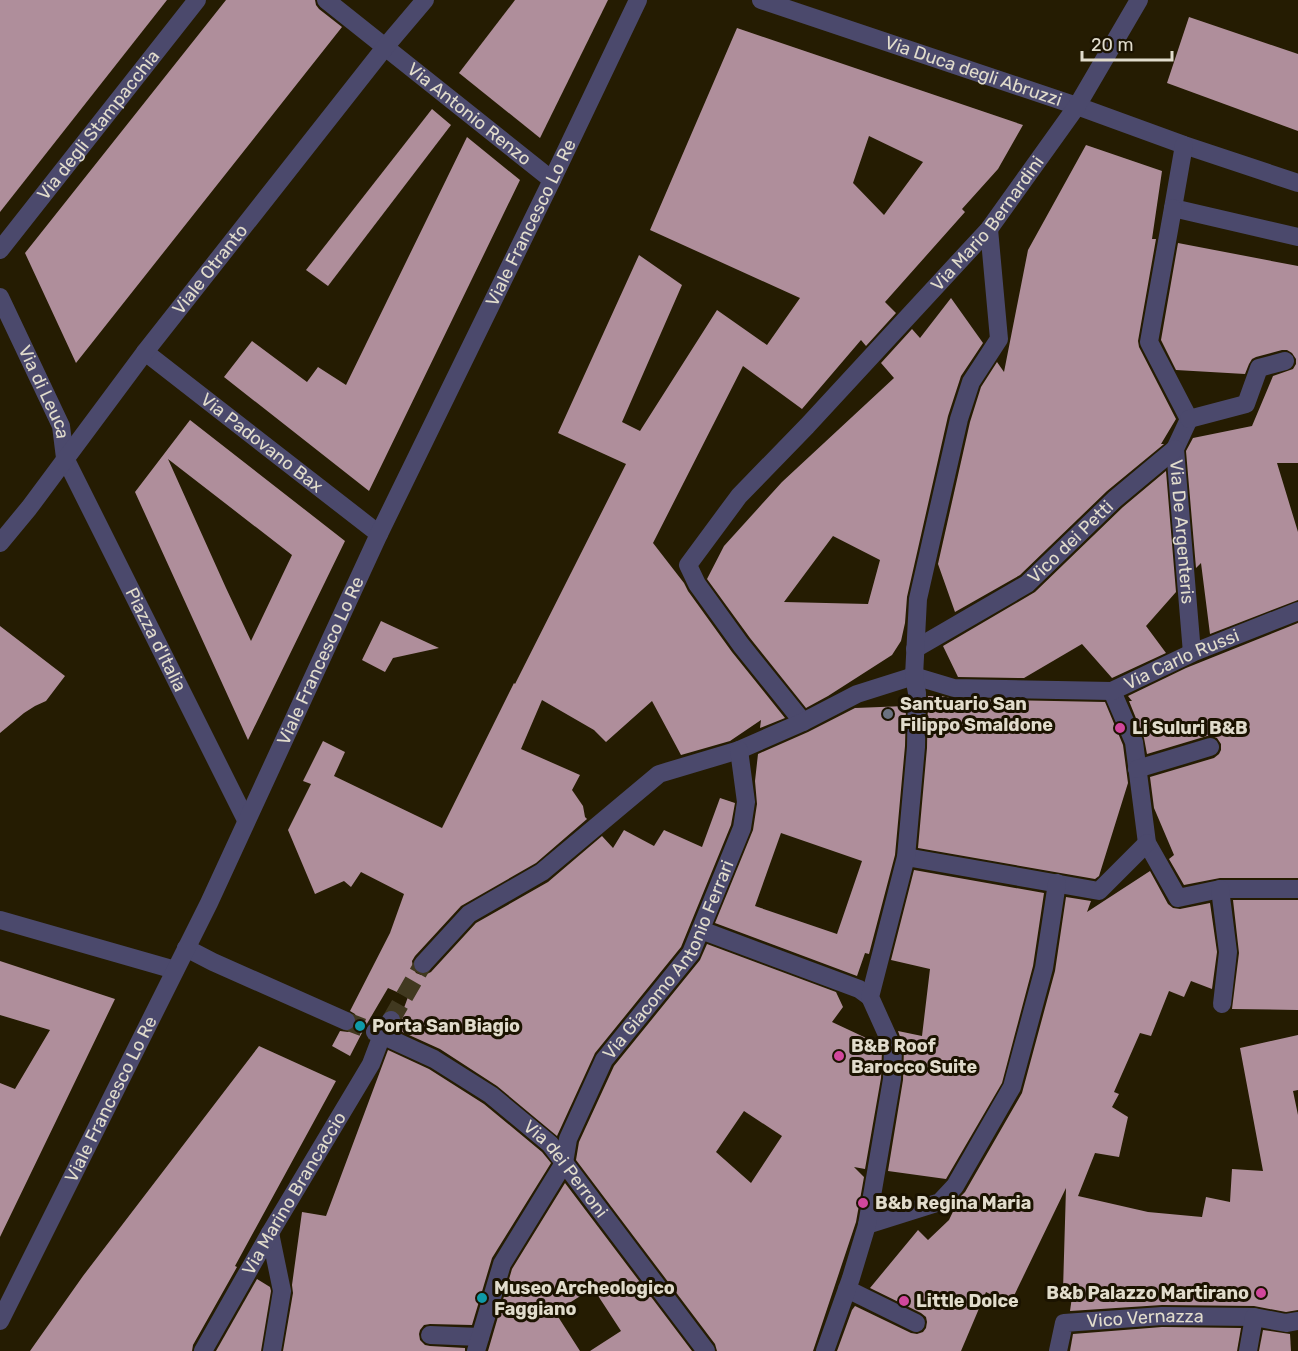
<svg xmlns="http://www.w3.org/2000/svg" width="1298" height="1351" font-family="Rubik,sans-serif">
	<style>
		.building { fill: #af8e9b; fill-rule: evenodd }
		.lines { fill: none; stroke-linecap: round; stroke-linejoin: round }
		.minor-tunnel { stroke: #413920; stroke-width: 18; stroke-dasharray: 18 9; stroke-linecap: butt }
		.minor { stroke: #4b496c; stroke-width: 18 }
		.worship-dot { fill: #6b7280; stroke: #1b1300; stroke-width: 2 }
		.hotel-dot { fill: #d1479c; stroke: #1b1300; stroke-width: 2 }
		.culture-dot { fill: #0f9aa8; stroke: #1b1300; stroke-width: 2 }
		.labels { text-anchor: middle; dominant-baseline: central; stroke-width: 6; stroke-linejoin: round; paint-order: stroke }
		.street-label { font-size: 18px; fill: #e1dccc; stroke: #1b1300 }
		.poi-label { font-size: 18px; font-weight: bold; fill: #e1dccc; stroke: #1b1300; text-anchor: start }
	</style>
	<rect width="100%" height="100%" fill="#251c02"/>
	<g class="building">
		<path d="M0 0H167L0 212Z"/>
		<path d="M226 0H315L316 5 319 9 342 27 76 363 25 253Z"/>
		<path d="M515 0H608L540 138 459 73Z"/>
		<path d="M1189 17 1298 54V131L1167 83Z"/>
		<path d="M737 28 1023 125 998 169 962 209 965 212 885 302 896 313 866 346 861 340 802 409 743 366 653 543 684 583 688 591 732 652 785 718 760 728 761 720 730 741 681 755 652 701 606 742 594 730 542 700 521 749 580 775 572 790 583 806 585 817 587 819 536 863 461 906 415 956 412 961 413 968 416 973 421 975 427 974 431 972 476 923 548 882 602 836 613 848 624 830 654 846 664 830 702 847 720 798 735 803 731 825 681 947 595 1053 557 1136 497 1086 440 1049 398 1030 401 1025 402 1021 401 1016 408 997 388 988 365 1027 350 1056 332 1046 340 1031 348 1032 352 1030 356 1026 357 1019 355 1014 350 1011 390 933 404 894 361 872 351 887 344 881 315 894 288 830 311 784 303 781 323 741 345 752 334 776 442 828 514 683 515 684 626 464 558 433 639 255 682 285 622 422 640 431 717 310 767 345 800 298 650 230ZM869 136 923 162 884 215 853 183Z"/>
		<path d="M432 109 451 125 328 286 306 270Z"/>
		<path d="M467 137 520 180 369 491 224 377 252 341 307 382 318 367 346 385Z"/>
		<path d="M1086 145 1162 171 1152 239H1156L1138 341 1139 347 1176 419 1161 444H1164L1107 491 1020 575 955 612 938 564 970 422 981 387 997 362 1004 372 1028 250Z"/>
		<path d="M1178 243 1298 266V463H1277L1298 532V600L1210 634 1201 563 1196 568 1186 451 1193 438 1252 426 1273 376 1293 369 1296 364V359L1292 353 1287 350H1282L1256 357 1252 359 1249 364 1245 374 1176 370 1161 340Z"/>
		<path d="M951 298 983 343 961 376 948 416 907 597 905 623 901 641 892 655 828 696 806 708 750 638 707 579 724 546 782 482 894 378 881 363 912 329 920 338ZM833 536 880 560 868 604 784 602Z"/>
		<path d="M190 420 345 541 248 740 135 492ZM168 459 292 555 251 641 226 588Z"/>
		<path d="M1166 471 1176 592 1146 626 1166 653 1112 678 1082 644 1024 678 958 677 943 646 1035 592 1123 507Z"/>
		<path d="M381 621 439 648 393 658 385 672 362 660Z"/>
		<path d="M1298 623V878H1220L1184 885 1169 859 1174 855 1154 808 1150 777 1214 758 1219 754 1221 750V744L1217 738 1212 736H1207L1147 754 1144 738 1129 701H1132L1128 696 1186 668Z"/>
		<path d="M0 626 65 676 46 701 35 706 24 713 0 733Z"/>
		<path d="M928 696H941L954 699 1105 702 1123 745 1128 783 1099 876 1095 879 918 848 927 748Z"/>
		<path d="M906 706 905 746 895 855 869 954 865 953 857 976 715 923 753 830 757 804 755 781 758 754 808 732 855 708ZM781 833 862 861 837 934 755 906Z"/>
		<path d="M914 870 1044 893 1033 966 1002 1083 946 1179 888 1171 903 1080 904 1048 898 1031 922 1036 930 969 891 960Z"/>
		<path d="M1150 871 1168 904 1173 908 1180 909 1210 903 1217 952 1212 989 1191 981 1184 997 1169 991 1151 1036 1140 1033 1114 1092 1119 1094 1112 1107 1128 1117 1119 1157 1095 1153 1078 1196 1148 1212 1202 1217 1206 1197 1230 1202 1232 1169 1263 1171 1240 1048 1298 1035V1090L1293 1091 1298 1115V1310L1286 1312 1254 1306 1162 1305 1070 1311 1073 1290H1063L1066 1188 1010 1304 986 1292 961 1351H837L852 1310 855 1306 911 1333 917 1334 923 1332 926 1328 927 1322 926 1317 921 1313 870 1288 918 1230 928 1240 949 1220 960 1197 965 1192 1022 1093 1055 971 1066 897 1091 901 1087 912Z"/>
		<path d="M1233 900H1298V1010L1232 1009 1239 953Z"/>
		<path d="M707 944 836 992 843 1007 832 1022 879 1044 882 1050 881 1078 865 1169 854 1167 864 1177 856 1222 813 1351H717L715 1344 576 1160 579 1142 614 1066 700 960ZM744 1111 782 1136 751 1183 716 1152Z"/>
		<path d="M0 961 115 999 0 1237V1083L15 1089 50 1030 0 1015Z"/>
		<path d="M259 1046 336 1081 235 1266 237 1267 193 1345 192 1351H30L83 1276Z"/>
		<path d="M388 1050 429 1069 484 1104 542 1152 551 1163 492 1258 472 1325 430 1324 424 1325 420 1330 419 1334 420 1340 425 1345 430 1346 465 1348V1351H283L293 1293 292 1285 302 1212 326 1216Z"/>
		<path d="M565 1183 692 1351H590L621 1331 593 1288 555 1312 580 1351H488L512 1269Z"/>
		<path d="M257 1279 270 1287 271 1291 261 1351H216Z"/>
		<path d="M1162 1327 1241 1328 1237 1351H1070L1073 1334Z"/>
		<path d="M1263 1330 1290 1334 1291 1351H1259Z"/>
	</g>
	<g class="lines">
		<g class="minor-tunnel">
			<path d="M391 1020 423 964"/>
			<path d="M346 1021 375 1032"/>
		</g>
		<g class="minor">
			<path id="s1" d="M326 0 552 180"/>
			<path id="s2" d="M761 0 1077 106 1184 145 1298 183"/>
			<path d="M1184 145 1173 208 1298 237"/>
			<path id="s3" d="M1173 208 1149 342 1189 419 1175 449 1192 653"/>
			<path id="s4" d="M0 250 197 0"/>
			<path id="s5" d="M0 297 61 426 65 458 246 820"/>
			<path id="s6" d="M145 352 379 534"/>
			<path d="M1189 419 1246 404 1259 368 1285 361"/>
			<path id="s7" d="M0 543 29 508 145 352 386 46 425 0"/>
			<path id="s8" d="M915 649 1027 584 1115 499 1175 449"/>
			<path d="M1112 691 1134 742 1147 843 1178 898 1220 889H1298"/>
			<path id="s9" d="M803 722 741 645 697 584 688 565 739 496 807 426 989 229 1077 106 1139 0"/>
			<path d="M1137 769 1210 747"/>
			<path d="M906 857 1099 891 1147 843"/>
			<path d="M1220 889 1228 952 1222 1004"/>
			<path d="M0 920 175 970"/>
			<path d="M701 930 859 989 870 997"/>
			<path d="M186 948 213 962 346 1021"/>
			<path id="s10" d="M423 964 469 914 542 872 659 774 739 750 803 722 857 694 914 676 954 688 1112 691 1192 653 1298 611"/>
			<path id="s11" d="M375 1032 434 1059 491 1095 550 1144 706 1351"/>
			<path d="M867 1225 940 1202 955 1186 1012 1087 1044 968 1057 883"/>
			<path d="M270 1233 282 1291 272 1351"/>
			<path d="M847 1289 916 1323"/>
			<path id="s12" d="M0 1321 209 903 379 534 552 180 638 0"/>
			<path d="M430 1335 480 1337"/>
			<path id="s13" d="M203 1351 270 1233 371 1064 382 1035 391 1020"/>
			<path id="s14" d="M476 1351 502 1264 564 1163 568 1139 604 1060 691 953 742 828 746 802 739 750"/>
			<path d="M825 1351 851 1278 867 1225 892 1079 893 1048 870 997 906 857 916 747 917 693 914 676 918 599 959 419 971 382 999 339 989 229"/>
			<path id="s15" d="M1058 1351 1064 1323 1162 1316 1254 1317"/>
			<path d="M1248 1351 1254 1317 1286 1323 1298 1321"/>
		</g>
	</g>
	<circle class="worship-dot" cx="888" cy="714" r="6"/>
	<g class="hotel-dot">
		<circle cx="1120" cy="728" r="6"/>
		<circle cx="839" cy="1056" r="6"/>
		<circle cx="863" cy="1203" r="6"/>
		<circle cx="1261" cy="1293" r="6"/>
		<circle cx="904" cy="1301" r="6"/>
	</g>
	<g class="culture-dot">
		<circle cx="360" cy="1026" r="6"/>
		<circle cx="482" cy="1298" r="6"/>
	</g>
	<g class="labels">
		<g class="street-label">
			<text stroke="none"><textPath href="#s2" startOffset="224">Via Duca degli Abruzzi</textPath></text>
			<text stroke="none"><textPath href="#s1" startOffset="183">Via Antonio Renzo</textPath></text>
			<text stroke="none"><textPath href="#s4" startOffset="159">Via degli Stampacchia</textPath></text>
			<text stroke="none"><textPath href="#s12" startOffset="1220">Viale Francesco Lo Re</textPath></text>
			<text stroke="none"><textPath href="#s9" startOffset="650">Via Mario Bernardini</textPath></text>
			<text stroke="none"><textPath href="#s7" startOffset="345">Viale Otranto</textPath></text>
			<text stroke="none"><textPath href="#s5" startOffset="105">Via di Leuca</textPath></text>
			<text stroke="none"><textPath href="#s6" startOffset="148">Via Padovano Bax</textPath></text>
			<text stroke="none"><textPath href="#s3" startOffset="339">Via De Argenteris</textPath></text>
			<text stroke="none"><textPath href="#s8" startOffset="190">Vico dei Petti</textPath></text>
			<text stroke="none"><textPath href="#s5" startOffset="378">Piazza d'Italia</textPath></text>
			<text stroke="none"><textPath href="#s10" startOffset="855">Via Carlo Russi</textPath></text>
			<text stroke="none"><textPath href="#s12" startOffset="734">Viale Francesco Lo Re</textPath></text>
			<text stroke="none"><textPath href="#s14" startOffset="441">Via Giacomo Antonio Ferrari</textPath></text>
			<text stroke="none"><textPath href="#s12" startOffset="248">Viale Francesco Lo Re</textPath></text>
			<text stroke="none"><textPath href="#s11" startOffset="238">Via dei Perroni</textPath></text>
			<text stroke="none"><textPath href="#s13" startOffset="182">Via Marino Brancaccio</textPath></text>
			<text stroke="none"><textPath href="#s15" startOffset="110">Vico Vernazza</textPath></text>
		</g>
		<g class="poi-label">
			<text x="900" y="704">Santuario San<tspan x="900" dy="21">Filippo Smaldone</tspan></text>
			<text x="1132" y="728">Li Suluri B&amp;B</text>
			<text x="372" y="1026">Porta San Biagio</text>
			<text x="851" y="1046">B&amp;B Roof<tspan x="851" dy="21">Barocco Suite</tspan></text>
			<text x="875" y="1203">B&amp;b Regina Maria</text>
			<text x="494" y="1288">Museo Archeologico<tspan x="494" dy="21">Faggiano</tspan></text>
			<text x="1249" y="1293" text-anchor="end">B&amp;b Palazzo Martirano</text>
			<text x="916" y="1301">Little Dolce</text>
		</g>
	</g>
	<path d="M1082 51v9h90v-9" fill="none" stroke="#e1dccc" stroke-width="3"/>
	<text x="1091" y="51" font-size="18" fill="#e1dccc" stroke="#1b1300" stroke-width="4.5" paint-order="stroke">20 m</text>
</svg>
